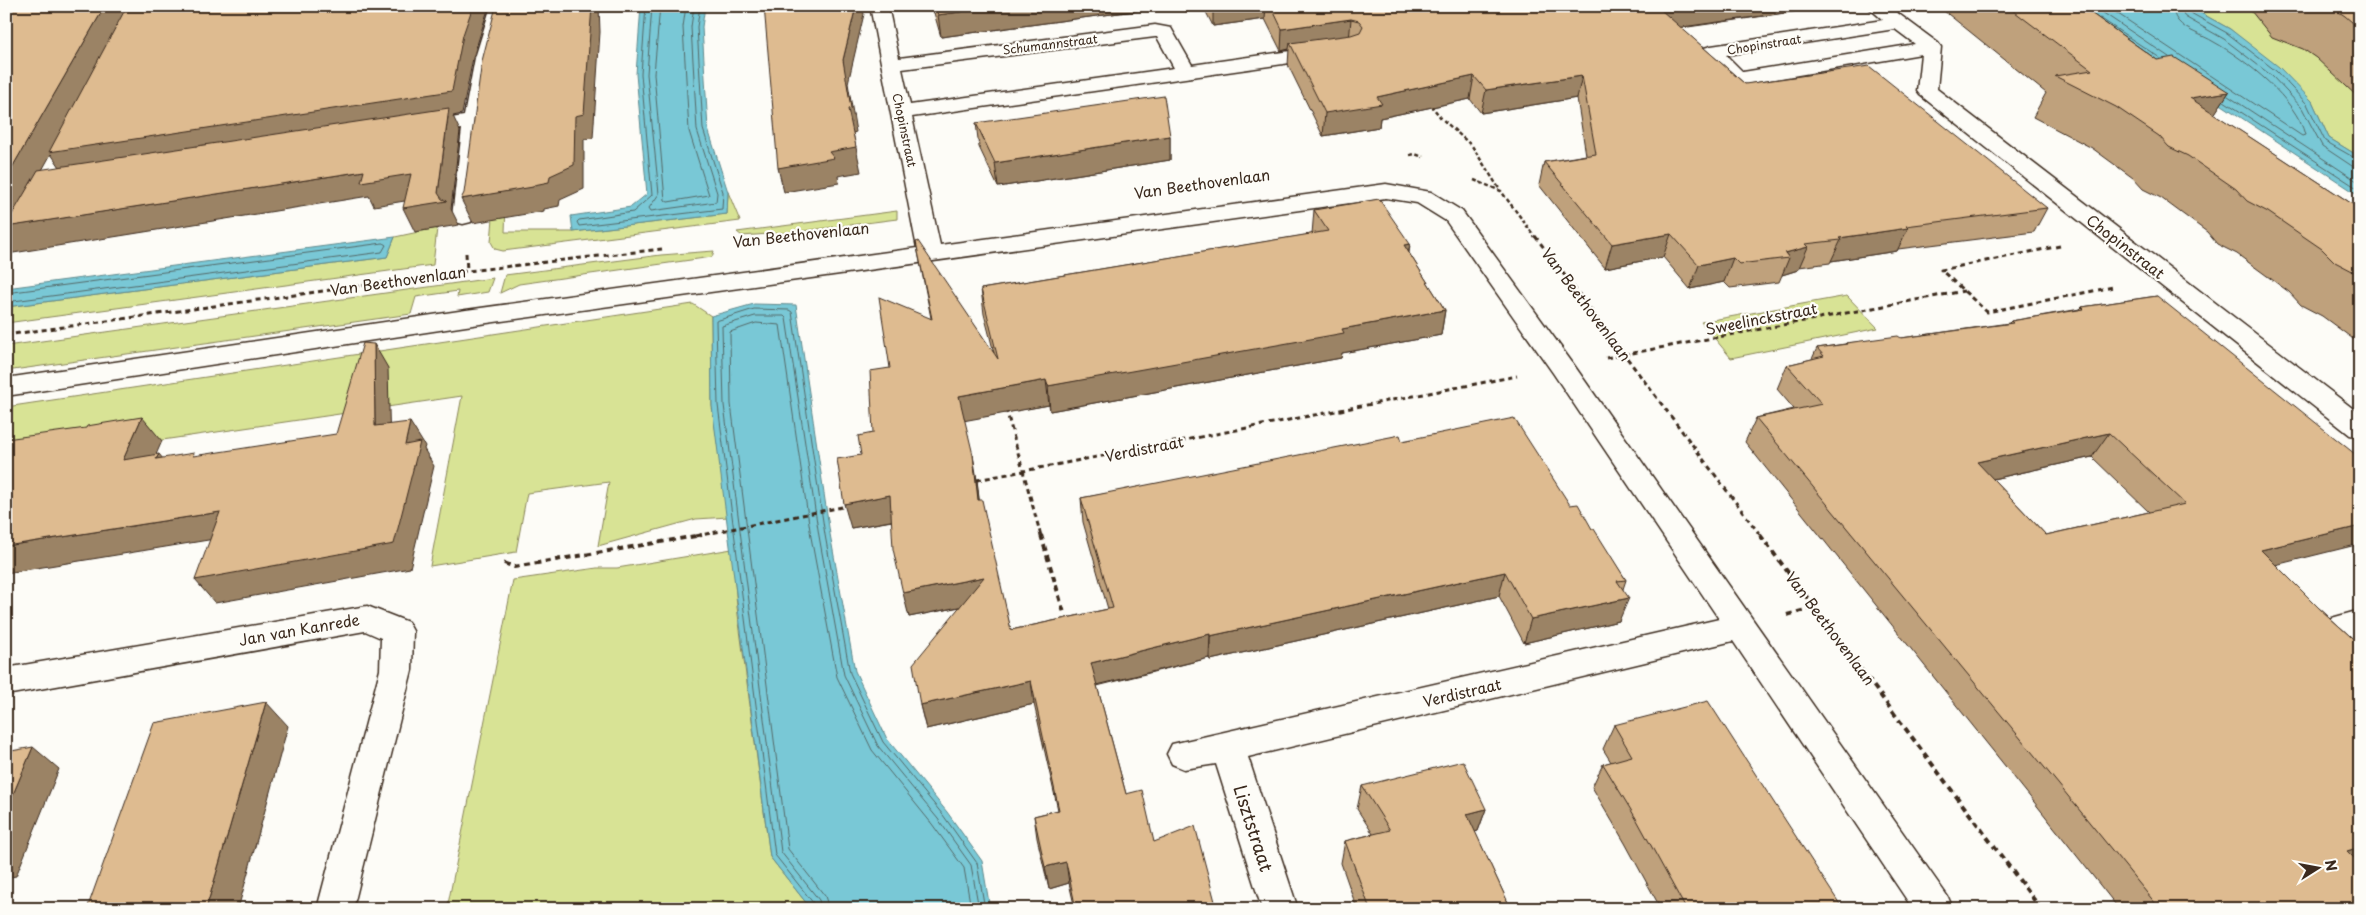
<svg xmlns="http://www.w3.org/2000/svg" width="2366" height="915" font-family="'Playpen Sans',sans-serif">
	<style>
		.green { fill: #d8e395; stroke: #8a865a }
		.water { fill: #79c8d6; stroke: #60898c }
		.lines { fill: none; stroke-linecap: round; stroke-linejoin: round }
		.shore { stroke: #546968; stroke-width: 1 }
		.minor-casing { stroke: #3b2a1e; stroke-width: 3 }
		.path-far2 { stroke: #3b2a1e; stroke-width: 2.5; stroke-dasharray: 4 2.5; stroke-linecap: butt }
		.path-far1 { stroke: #3b2a1e; stroke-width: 3; stroke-dasharray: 5 4; stroke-linecap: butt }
		.path { stroke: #3b2a1e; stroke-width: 4; stroke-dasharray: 6 4.5; stroke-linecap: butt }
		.minor { fill: #fdfcf7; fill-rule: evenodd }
		.wall { fill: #bfa17c; stroke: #3b2a1e; fill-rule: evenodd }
		.shaded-wall { fill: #9b8365; stroke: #3b2a1e }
		.building { fill: #debb90; stroke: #3b2a1e; fill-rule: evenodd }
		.labels { text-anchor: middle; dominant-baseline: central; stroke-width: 4.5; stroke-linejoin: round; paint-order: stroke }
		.far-street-label { font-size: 12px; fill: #3b2a1e; stroke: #fdfcf7 }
		.street-label { font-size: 15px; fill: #3b2a1e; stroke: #fdfcf7 }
		.near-street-label { font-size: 18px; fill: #3b2a1e; stroke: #fdfcf7 }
	</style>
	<rect width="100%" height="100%" fill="#fdfcf7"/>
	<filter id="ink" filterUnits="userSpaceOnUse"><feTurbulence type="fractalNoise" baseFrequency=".02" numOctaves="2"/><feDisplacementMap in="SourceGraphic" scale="10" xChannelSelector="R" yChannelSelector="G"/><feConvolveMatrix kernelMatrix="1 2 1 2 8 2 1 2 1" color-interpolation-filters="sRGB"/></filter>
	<g filter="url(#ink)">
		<g class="green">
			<path d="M2188 6H2330L2360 21V157L2329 138 2312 101 2230 29Z"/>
			<path d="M728 192 740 221 503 251 495 249 491 242 493 218 506 205 505 232H573L727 214Z"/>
			<path d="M897 211V219L795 232 742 236 737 232Z"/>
			<path d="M437 228 433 265 6 323V307L387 257 395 237Z"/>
			<path d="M714 251 712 257 519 284 500 293 505 275 661 255Z"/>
			<path d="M493 278 488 292 457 297 458 291 416 297 411 314 6 371V346Z"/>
			<path d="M1847 296 1878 328 1731 358 1701 322Z"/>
			<path d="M693 304 711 316 712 406 728 517 696 519 598 546 609 482 527 493 516 552 430 566 462 396 6 463V407Z"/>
			<path d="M732 549 737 607 770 857 811 909H447L513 580 597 568H617Z"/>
		</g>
		<g class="water">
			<path d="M641 6H705L702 27 708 129 728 192 727 214 573 232 571 216 631 207 647 194 636 74Z"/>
			<path d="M2072 6H2188L2230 29 2279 67 2312 101 2329 138 2360 157V196Z"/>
			<path d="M395 237 387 257 6 307V288Z"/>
			<path d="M754 304 796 305 830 534 855 671 887 739 947 812 982 861 990 909H811L770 857 712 406 711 316Z"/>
		</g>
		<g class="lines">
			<g class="shore">
				<path d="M646 6 641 74 652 195 633 212 579 220 577 222 579 226 722 209 723 192 703 129 697 27 700 6"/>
				<path d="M652 6 647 74 659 194 649 208 651 211 716 202 717 193 697 130 691 27 694 6"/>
				<path d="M660 6 654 74 665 200 668 202 709 195 689 131 683 27 686 6"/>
				<path d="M2093 6 2169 57"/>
				<path d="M2106 6 2302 136 2305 135C2297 100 2245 59 2214 42 2203 35 2186 31 2178 21 2174 16 2173 11 2173 6"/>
				<path d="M2180 6 2185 17 2224 39 2272 76 2302 108 2322 146 2352 166 2360 167"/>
				<path d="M2187 6 2189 12 2227 33 2276 71 2307 104 2325 141 2360 161"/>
				<path d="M2100 18 2160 58"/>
				<path d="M2228 96 2360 183"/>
				<path d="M2224 101 2360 190"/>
				<path d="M6 293 383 243 386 245 382 252 6 302"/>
				<path d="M815 909 814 904 775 855 718 405 716 321 754 309 789 310 792 312 825 535 850 673 883 742 943 815 977 863 985 909"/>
				<path d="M821 909 819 900 781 852 724 405 722 326 755 316H784L786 318 819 536 844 675 878 746 938 819 971 865 979 909"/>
				<path d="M829 909 825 896 788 849 731 404 730 332 756 323 780 325 811 537 837 677 872 750 932 824 964 868 971 909"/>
			</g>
			<g class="minor-casing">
				<g id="minor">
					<path d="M491 6H509L490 84 474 217 471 222 463 224 455 222 452 217 462 129 419 135 412 133 409 129 412 125 419 123 464 116 475 58Z"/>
					<path d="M870 6H888L899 58 1155 25 1171 28 1192 65 1325 46 1332 48 1335 52 1332 56 1325 58 912 117 940 245 1386 184 1431 192 1462 211 1571 361 1948 897 1953 909H1913L1733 641 1248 757 1298 909H1262L1216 764 1184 769 1172 764 1167 754 1172 744 1719 619 1553 373 1446 221 1417 203 1386 198 466 326 6 396V378L466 310 917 248ZM1155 37H1157L1174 68 910 105 902 69Z"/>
					<path d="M1867 6H1888L1938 43 1941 47 1937 89 2360 414V437L2350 435 1920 95 1917 91 1921 54 1739 85 1732 83 1701 52 1704 48 1711 46 1883 20ZM1895 29 1915 44 1743 72 1726 55Z"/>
					<path d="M367 606 408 622 413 631 412 670 353 909H317L380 670 381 638 365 631 6 695V668Z"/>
					<path d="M2360 610V660C2344 655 2331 643 2324 628L2328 619Z"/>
				</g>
			</g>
			<g class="path-far2">
				<path d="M1431 105 1441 118 1472 146 1500 190"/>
				<path d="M1410 155 1415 154 1423 157"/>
				<path d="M1474 180 1501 191 1535 237"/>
			</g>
			<g class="path-far1">
				<path d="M1535 236 1761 536"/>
				<path d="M2060 246 1941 270 1987 312 2113 287"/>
				<path d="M466 253 467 271"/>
				<path d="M6 335 467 271 662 249"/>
				<path d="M1606 358 1964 291"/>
				<path d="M1006 409 1041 536"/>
				<path d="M977 480 1517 376"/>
				<path d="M696 536 847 506"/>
			</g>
			<g class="path">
				<path d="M1041 535 1064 613"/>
				<path d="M1760 535 2041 909"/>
				<path d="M504 563 514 567 702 535"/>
				<path d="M1787 615 1816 607"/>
			</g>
			<use href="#minor" class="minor"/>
		</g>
		<g class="wall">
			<path d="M932 6H1171L941 37Z"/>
			<path d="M1203 6H1834L1681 28 1745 84 2047 208 2034 232 1898 249 1897 251 1831 261 1830 263 1799 267 1798 270 1782 275 1779 282 1730 288 1724 282 1690 289 1663 257 1605 268 1539 185 1544 162 1586 155 1577 98 1481 113 1470 99 1380 118 1379 127 1323 136 1288 65 1289 49 1281 51 1265 19 1213 26Z"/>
			<path d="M1938 6H2081L2157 60 2229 92 2214 114 2360 209V344L2322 316 2301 305 2289 292 2237 254 2217 244 2207 232 2161 198 2143 189 2133 178 2092 148 2033 117 2046 93Z"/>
			<path d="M2247 6H2360V99L2316 58 2303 49 2272 37Z"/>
			<path d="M976 123 1170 136V160L998 187 979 147Z"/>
			<path d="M1314 210 1410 244 1409 253 1445 310 1441 335 1342 353 1341 358 1050 411 1049 405 964 420 977 480 979 500 1011 630 1108 609 1083 522 1081 498 1402 441 1570 505 1592 529 1626 580 1623 589 1619 621 1524 643 1499 596 1210 660 1209 658 1097 686 1126 794 1154 842 1217 909H1075L1069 883 1049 889 1037 838 1034 816 1058 810 1034 704 926 729 920 705 960 607 909 617 892 521 851 528 861 455 873 433 890 368 931 318 916 242 994 353 984 314 981 289 1312 234Z"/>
			<path d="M2157 296 2276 565 2319 608 2360 645V860H2357L2360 909H2119L2038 807 1745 442 1756 418 1794 409 1777 389 1787 365 1812 359 1817 348 1845 344 1846 343 1901 338 2009 323 2011 321 2080 309 2082 307ZM2092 457 2149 512 2046 535 1993 479Z"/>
			<path d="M1614 725 1843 909H1661L1625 843 1592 787 1603 764 1611 762 1603 749Z"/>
			<path d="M1362 786 1486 809 1478 831 1475 832 1511 909H1357L1341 863 1345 841 1373 834 1357 809Z"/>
		</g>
		<g class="shaded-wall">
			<path d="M105 6H489L473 58 462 114 453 116 460 131 451 209 459 225 415 232 403 208 438 193 448 117 66 176 51 154 11 226 364 171 411 174 423 198 374 206 369 196 7 254 6 256V178Z"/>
			<path d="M592 6H599L600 32 593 138 584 139V189L560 200 559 206 544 209V211L473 223 461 199 534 185 550 176Z"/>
			<path d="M856 6H862L864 14 848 83 856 132 853 133 861 172 838 176 839 183 784 192 778 168 829 152 848 109 843 60Z"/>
			<path d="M1003 6H1171L941 37 938 15Z"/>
			<path d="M1213 6H1266L1265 19 1213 26Z"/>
			<path d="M1684 6H1834L1654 31 1661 10Z"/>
			<path d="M1351 19 1349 41 1290 43 1289 49 1281 51 1282 29Z"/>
			<path d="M1474 76 1470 99 1380 118 1379 127 1323 136 1325 113 1377 97Z"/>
			<path d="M1582 76 1577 98 1481 113 1486 90Z"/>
			<path d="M2229 92 2202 133 2190 98Z"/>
			<path d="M1170 136V160L998 187 995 163Z"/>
			<path d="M1908 228 1897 251 1831 261 1841 240 1839 238Z"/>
			<path d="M1671 234 1663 257 1605 268 1612 244Z"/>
			<path d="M1410 244 1406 268 1404 245Z"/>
			<path d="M1808 247 1798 270 1782 275 1789 258 1785 253Z"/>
			<path d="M1733 258 1724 282 1690 289 1699 265Z"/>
			<path d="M1445 310 1441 335 1342 353 1341 358 1050 411 1048 386 1342 329Z"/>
			<path d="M374 344 388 368 390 450 375 426Z"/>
			<path d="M1046 380 1049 405 963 421 959 396Z"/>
			<path d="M142 417 162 441 143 484 123 460Z"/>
			<path d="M410 422 425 446 424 449 434 466 410 568 215 603 195 580 405 445Z"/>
			<path d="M2109 433 2092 457 1961 486 1977 462Z"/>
			<path d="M159 454 178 477 156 459Z"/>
			<path d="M973 455 977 480 982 525 978 500Z"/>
			<path d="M890 495 896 520 851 528 844 504Z"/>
			<path d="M220 512 239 535 6 573V546Z"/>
			<path d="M2360 526V544L2239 574 2261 550Z"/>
			<path d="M1505 572 1499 596 1210 660V636Z"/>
			<path d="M984 577 988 601 909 617 903 593Z"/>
			<path d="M1629 598 1619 621 1524 643 1531 619Z"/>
			<path d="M1210 634 1209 658 1093 686 1091 663Z"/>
			<path d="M1031 681 1034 704 926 729 920 705Z"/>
			<path d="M266 702 288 726 238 909H206Z"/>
			<path d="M33 747 59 769 16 876 6 878V811Z"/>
			<path d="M1486 809 1478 831 1460 836 1467 814Z"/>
			<path d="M2360 847V860L2318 872 2347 851Z"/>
			<path d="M1066 862 1069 883 1049 889 1045 867Z"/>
		</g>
		<g class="building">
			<path d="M6 6H105L6 178Z"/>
			<path d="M127 6H473L463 35 452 91 49 152Z"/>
			<path d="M496 6H592L584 114 575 116 574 165 550 176 549 182 534 185 533 187 461 199 464 193 482 61Z"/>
			<path d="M764 6H856L843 60 851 108 848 109 856 147 829 152 834 158 778 168Z"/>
			<path d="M935 6H1003L938 15Z"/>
			<path d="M1271 6H1684L1661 10 1745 84 1869 66 2047 208 1906 226 1908 228 1839 238 1841 240 1805 244 1808 247 1785 253 1789 258 1739 264 1733 258 1699 265 1671 234 1612 244 1544 162 1596 154 1582 76 1486 90 1474 76 1377 97 1382 104 1325 113 1290 43 1351 35 1360 32 1363 26 1359 21 1351 19 1282 29Z"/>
			<path d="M2007 6H2081L2157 60 2174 57 2229 92 2190 98 2360 209V275L2335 262 2322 249 2268 212 2247 201 2236 189 2188 156 2169 147 2159 136 2116 107 2055 76 2092 70Z"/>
			<path d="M2330 6H2360V29L2345 16Z"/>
			<path d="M1164 96 1170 136 995 163 976 123Z"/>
			<path d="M449 108 438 193 442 199 447 201 403 208 411 174 361 182 364 171 6 227V225L38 170Z"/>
			<path d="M1379 199 1410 244 1404 245 1445 310 1342 329 1344 333 1048 386 1046 380 959 396 973 455 978 500H982L1011 630 1113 608 1081 498 1400 435 1402 441 1514 418 1570 505 1578 504 1592 529H1594L1626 580 1617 581 1629 598 1531 619 1505 572 1210 636V634L1091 663 1126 794 1142 790 1154 842 1195 826 1217 909H1076L1066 862 1045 867 1034 816 1059 810 1031 681 920 705 913 664 984 577 903 593 893 549 890 495 844 504 837 459 861 455 858 436 873 433 870 371 890 368 879 297 932 319 916 242 918 241 998 359 981 289 1328 231 1314 210Z"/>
			<path d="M2157 296 2360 458V526L2261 550 2319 608 2360 645V847L2347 851 2360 864V909H2160L2059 785 1756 418 1822 404 1787 365 1824 356 1817 348 1847 344 1846 343 1898 336 1901 338 2013 323 2011 321 2084 309 2082 307ZM2109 433 2185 504 2046 535 1977 462Z"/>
			<path d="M363 343 374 344 375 426 410 422 405 445 420 442 394 544 195 580 220 512 6 546V439L86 428 87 426 142 417 123 460 159 454 156 459 194 453 193 456 336 434Z"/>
			<path d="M1708 701 1843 909H1686L1637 820 1603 764 1632 756 1614 725Z"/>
			<path d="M266 702 206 909H87L154 723Z"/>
			<path d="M33 747 6 811V752Z"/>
			<path d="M1463 761 1486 809 1467 814 1511 909H1370L1345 841 1390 830 1362 786Z"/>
		</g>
	</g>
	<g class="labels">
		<g class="far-street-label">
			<text transform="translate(1050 44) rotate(-7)">Schumannstraat</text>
			<text transform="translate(1764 44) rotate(-9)">Chopinstraat</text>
			<text transform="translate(905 130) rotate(78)">Chopinstraat</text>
		</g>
		<g class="street-label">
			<text transform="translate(1202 183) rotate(-8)">Van Beethovenlaan</text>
			<text transform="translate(801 234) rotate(-6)">Van Beethovenlaan</text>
			<text transform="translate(2126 246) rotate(38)">Chopinstraat</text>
			<text transform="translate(398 280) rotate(-8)">Van Beethovenlaan</text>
			<text transform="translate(1587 304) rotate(53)">Van Beethovenlaan</text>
			<text transform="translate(1761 318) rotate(-11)">Sweelinckstraat</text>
			<text transform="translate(1144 448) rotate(-11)">Verdistraat</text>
			<text transform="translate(1831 628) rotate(53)">Van Beethovenlaan</text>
			<text transform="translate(299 629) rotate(-10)">Jan van Kanrede</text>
			<text transform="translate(1462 692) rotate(-13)">Verdistraat</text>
		</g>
		<g class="near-street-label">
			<text transform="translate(1254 828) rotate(72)">Lisztstraat</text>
		</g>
	</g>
	<rect width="2366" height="915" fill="none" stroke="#fdfcf7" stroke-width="25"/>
	<rect x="12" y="12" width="2341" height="890" fill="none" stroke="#3b2a1e" stroke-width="2" filter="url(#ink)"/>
	<g transform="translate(2318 868) rotate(79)" stroke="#fdfcf7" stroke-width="4" paint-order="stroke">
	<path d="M0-4L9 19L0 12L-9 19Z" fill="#3b2a1e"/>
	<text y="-8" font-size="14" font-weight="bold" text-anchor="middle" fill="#3b2a1e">N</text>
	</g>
</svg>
